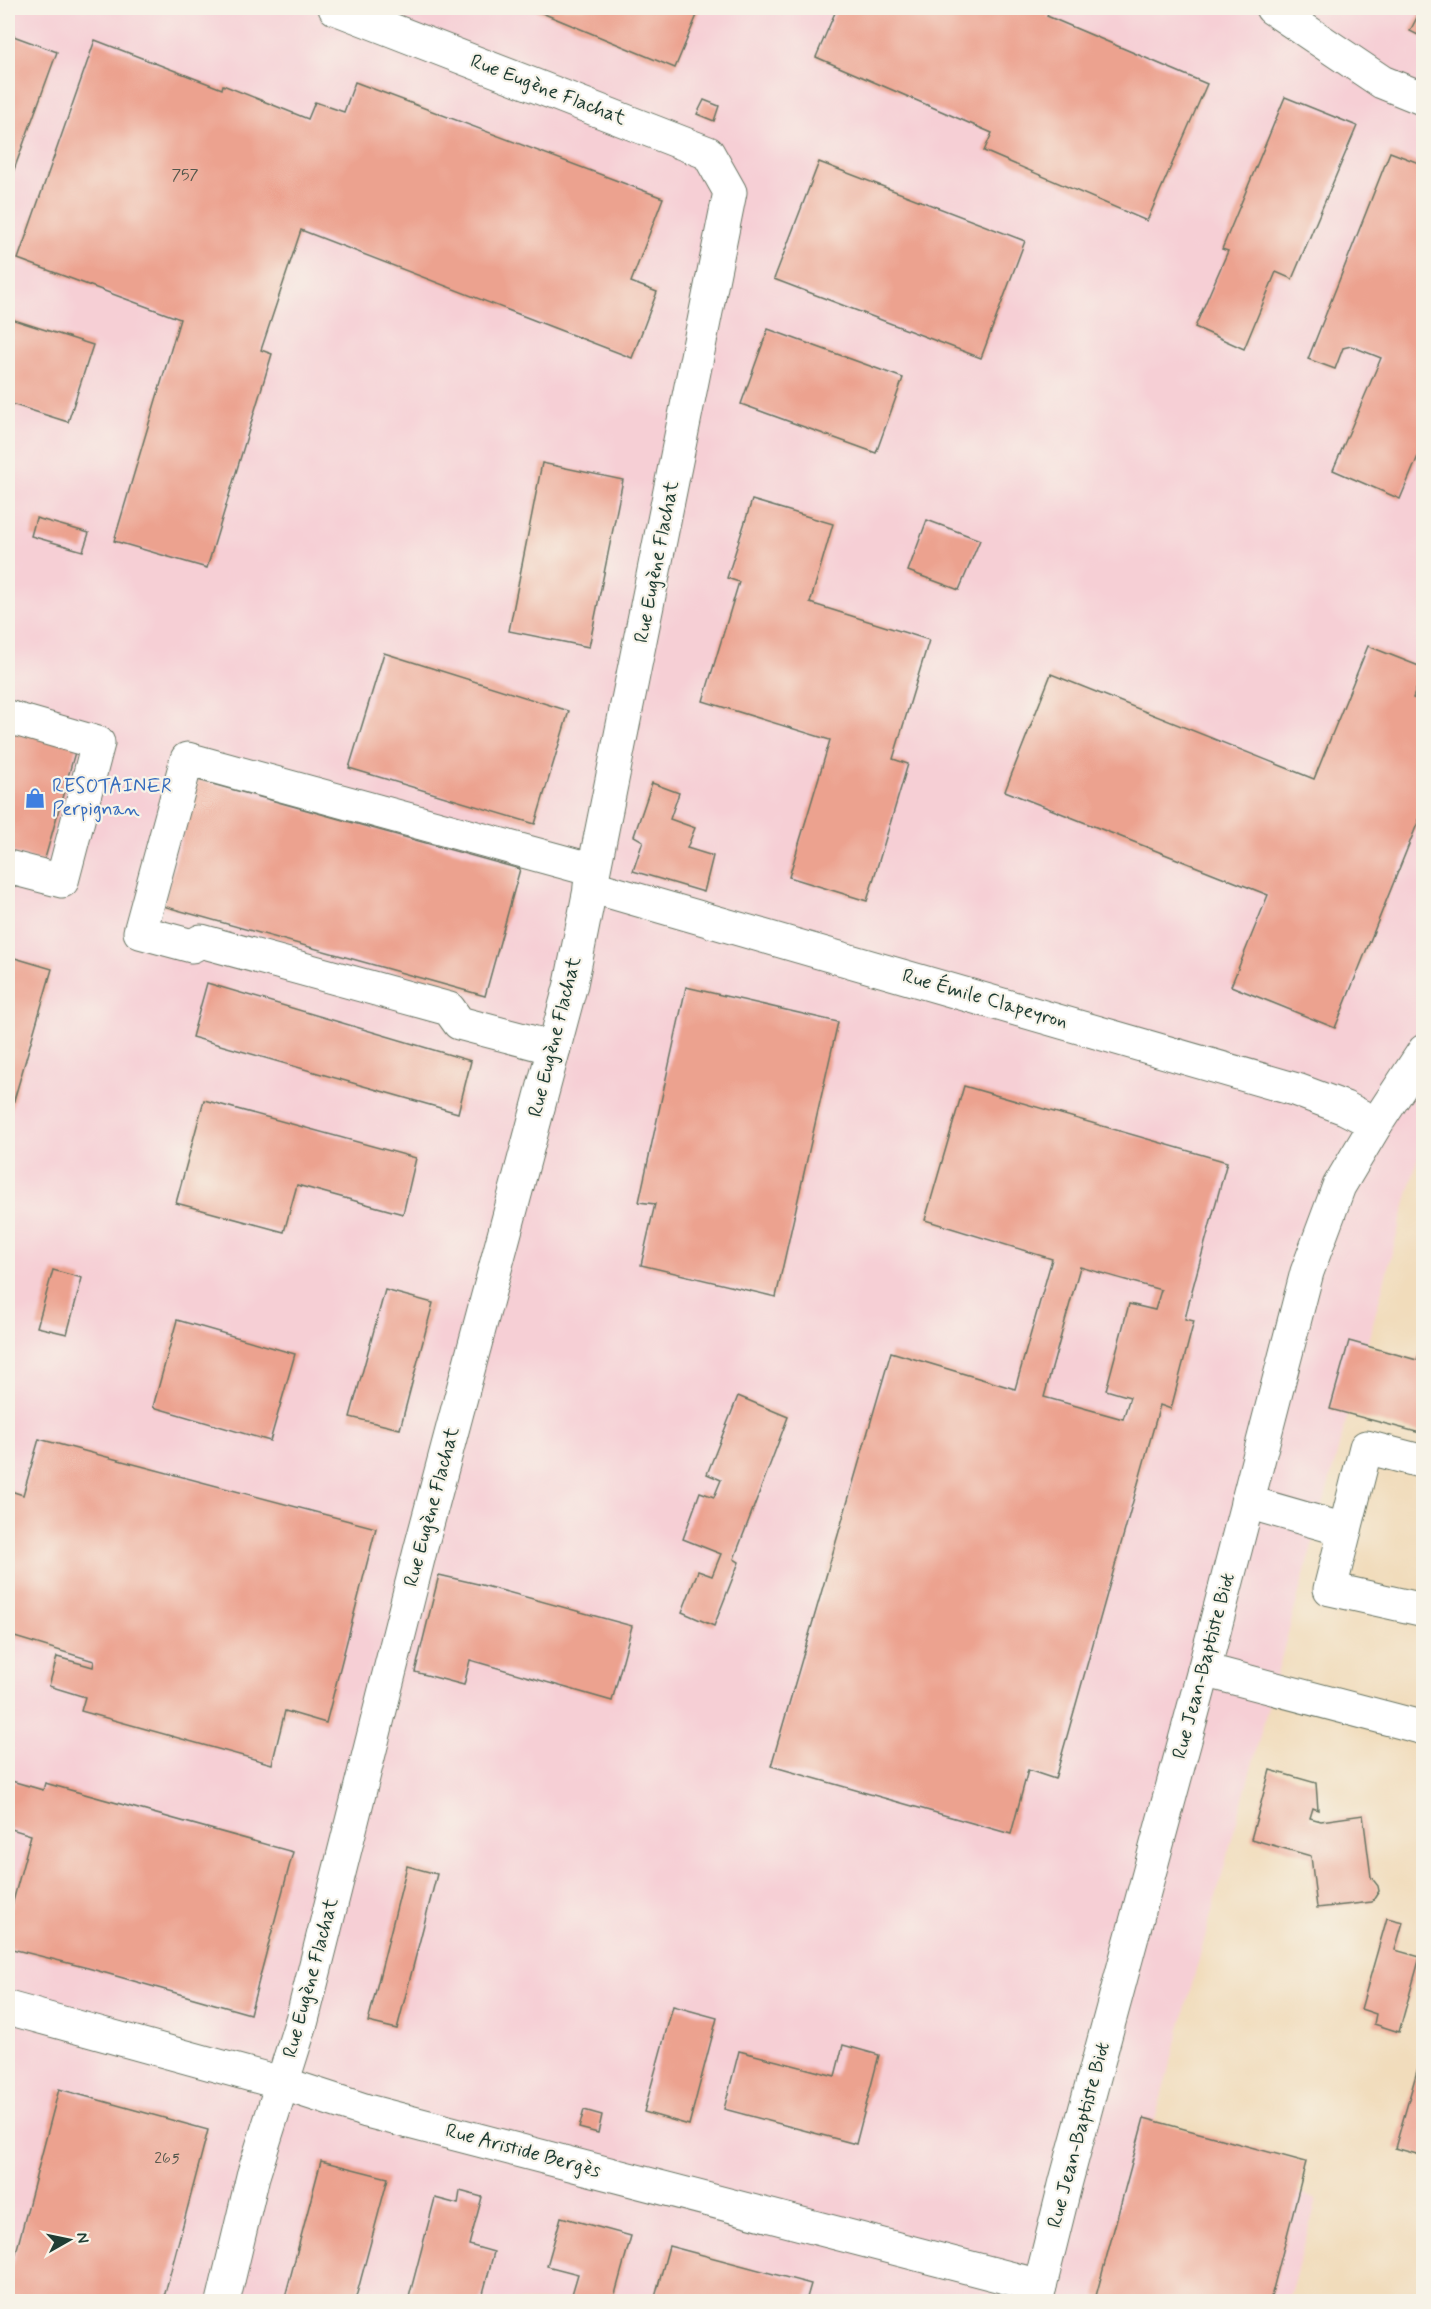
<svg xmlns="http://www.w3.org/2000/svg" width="1431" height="2309" font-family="Mynerve,sans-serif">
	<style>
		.built { fill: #f6cfd5 }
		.building { fill: #eca28f; fill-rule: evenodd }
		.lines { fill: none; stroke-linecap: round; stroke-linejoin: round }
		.minor-casing { stroke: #687563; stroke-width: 35 }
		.minor { stroke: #fff; stroke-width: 33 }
		.labels { text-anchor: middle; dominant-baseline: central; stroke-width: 4.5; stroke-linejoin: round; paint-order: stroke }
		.number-label { font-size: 16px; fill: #52564b }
		.street-label { font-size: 20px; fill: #1f3d34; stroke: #f7f3e8 }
		.shop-label { font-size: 20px; fill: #366cbe; stroke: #f7f3e8; text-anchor: start }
	</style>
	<rect width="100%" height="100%" fill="#f7f3e8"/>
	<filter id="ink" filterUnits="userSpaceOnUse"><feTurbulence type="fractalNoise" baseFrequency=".0167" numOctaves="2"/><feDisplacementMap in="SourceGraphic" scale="12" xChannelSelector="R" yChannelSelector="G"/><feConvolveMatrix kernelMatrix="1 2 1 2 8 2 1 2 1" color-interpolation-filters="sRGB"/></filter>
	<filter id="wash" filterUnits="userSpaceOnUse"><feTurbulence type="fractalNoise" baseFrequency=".008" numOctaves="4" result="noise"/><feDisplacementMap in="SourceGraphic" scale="24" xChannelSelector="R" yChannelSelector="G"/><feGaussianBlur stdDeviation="1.35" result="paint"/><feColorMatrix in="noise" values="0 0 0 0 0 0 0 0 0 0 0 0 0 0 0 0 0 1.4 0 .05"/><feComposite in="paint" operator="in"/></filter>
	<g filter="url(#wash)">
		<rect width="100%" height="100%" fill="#f1dcbb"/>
		<path class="built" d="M8 8H1423V1147H1421L1152 2131 1317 2200 1288 2301 8 2302Z"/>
		<g id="blocks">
			<g class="building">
				<path d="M530 8H700L675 68Z"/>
				<path d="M837 8H1051L1047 16 1207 84 1147 221 984 151 992 133 816 57Z"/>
				<path d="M1422 8H1424V38L1410 31Z"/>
				<path d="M8 34 57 52 8 186Z"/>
				<path d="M95 40 222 89 223 85 308 119 315 102 344 112 355 82 663 198 631 282 657 292 632 358 301 230 261 350 272 354 207 568 114 541 180 319 18 259Z"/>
				<path d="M1285 97 1357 126 1292 279 1276 272 1244 349 1195 327 1228 251 1222 249Z"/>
				<path d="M704 100 719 106 714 121 697 114Z"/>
				<path d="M1390 152 1424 165V442L1400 499 1333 470 1381 358 1351 346 1343 348 1335 369 1308 359Z"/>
				<path d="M819 162 1025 241 981 358 774 279Z"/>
				<path d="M8 318 93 345 68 422 8 403Z"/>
				<path d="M768 329 903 378 876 453 741 404Z"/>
				<path d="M542 463 623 480 589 647 509 631Z"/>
				<path d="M752 500 833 524 810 603 929 640 893 759 908 764 867 901 789 877 830 740 703 701 739 582 727 578Z"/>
				<path d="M36 518 89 533 83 551 31 536Z"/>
				<path d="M927 520 980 540 959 590 908 571Z"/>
				<path d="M1368 646 1424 668 1413 698 1424 702V807L1335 1028 1231 986 1268 895 1005 791 1051 674 1314 779Z"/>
				<path d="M384 653 569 711 535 824 349 768Z"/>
				<path d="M8 725 77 745 44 862 8 851Z"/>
				<path d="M198 780 520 869 485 996 163 906Z"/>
				<path d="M652 783 679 793 670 819 695 828 687 848 713 856 704 892 633 871 643 841 634 836Z"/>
				<path d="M8 956 52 969 8 1121Z"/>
				<path d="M207 983 471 1061 458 1113 192 1037Z"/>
				<path d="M686 987 838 1022 776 1297 641 1265 655 1204 639 1202Z"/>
				<path d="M964 1086 1227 1162 1190 1298 1185 1319 1194 1321 1171 1409 1160 1405 1055 1779 1028 1770 1011 1834 771 1766 891 1352 1015 1389 1052 1259 925 1220ZM1080 1267 1161 1290 1155 1310 1129 1304 1106 1390 1130 1397 1123 1419 1044 1397Z"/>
				<path d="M204 1100 416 1158 403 1214 297 1185 284 1232 176 1203Z"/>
				<path d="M53 1270 82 1278 67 1334 37 1327Z"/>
				<path d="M385 1290 433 1303 400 1429 350 1417Z"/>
				<path d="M177 1320 295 1354 270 1441 153 1407Z"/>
				<path d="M1349 1341 1417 1360 1424 1341V1434L1330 1409Z"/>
				<path d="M738 1396 788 1417 734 1559 739 1562 714 1626 682 1612 698 1571 712 1576 721 1554 683 1539 700 1492 714 1497 721 1480 707 1474Z"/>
				<path d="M39 1439 376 1528 326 1723 285 1711 272 1764 81 1711 85 1697 49 1686 57 1657 93 1667 94 1661 8 1635V1490L23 1495Z"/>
				<path d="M439 1575 478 1584 632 1626 612 1701 470 1660 464 1685 415 1672Z"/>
				<path d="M1270 1770 1316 1783 1318 1810 1313 1808 1310 1818 1321 1821 1363 1815 1371 1877 1378 1886 1379 1891 1372 1902 1317 1908 1311 1856 1251 1839Z"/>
				<path d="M8 1780 43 1790 45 1783 293 1852 250 2014 88 1968 8 1948V1920L31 1835 8 1828Z"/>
				<path d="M407 1866 437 1874 397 2029 368 2022Z"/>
				<path d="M1387 1918 1403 1922 1395 1950 1420 1957 1399 2032 1374 2024 1376 2014 1361 2009Z"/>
				<path d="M673 2006 717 2018 689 2125 644 2112Z"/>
				<path d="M843 2045 879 2055 856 2144 724 2109 739 2051 835 2076Z"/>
				<path d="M1423 2050H1424V2156L1395 2148Z"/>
				<path d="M59 2089 208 2130 163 2301H28L8 2296V2283Z"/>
				<path d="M584 2110 602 2115 598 2133 579 2128Z"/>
				<path d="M1144 2118 1306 2162 1270 2301H1115L1096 2296Z"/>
				<path d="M321 2161 388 2178 355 2301H284Z"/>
				<path d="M460 2191 482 2197 469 2245 494 2252 481 2301H408L435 2198 458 2204Z"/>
				<path d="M561 2217 631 2236 614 2298 623 2301H570L578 2274 547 2266Z"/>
				<path d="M669 2246 811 2284 806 2301H654Z"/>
			</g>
		</g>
	</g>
	<g filter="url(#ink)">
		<use href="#blocks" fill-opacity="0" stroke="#687563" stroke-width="1.5"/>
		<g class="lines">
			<g class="minor-casing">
				<g id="minor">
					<path d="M1272 8 1382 82 1424 99"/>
					<path d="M8 717 98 743 62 881 8 867"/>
					<path d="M590 886 1297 1090 1345 1108 1376 1124"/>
					<path d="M554 1048 459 1023 449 1009 201 941 192 946 140 932 187 759 593 870"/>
					<path d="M1424 1462 1366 1447 1330 1589 1424 1610"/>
					<path d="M1247 1502 1345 1530"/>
					<path d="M1204 1670 1424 1728"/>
					<path d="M8 2008 281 2083 367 2111 1040 2286"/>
					<path d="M223 2302 253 2176 302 2020 421 1547 571 984 730 192 708 153 335 8"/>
					<path d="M1036 2302 1066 2181 1204 1670 1307 1272 1339 1186 1376 1124 1424 1051"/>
				</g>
			</g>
			<use href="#minor" class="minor"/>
		</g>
	</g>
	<defs>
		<g id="shop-bare" transform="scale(1.62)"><path d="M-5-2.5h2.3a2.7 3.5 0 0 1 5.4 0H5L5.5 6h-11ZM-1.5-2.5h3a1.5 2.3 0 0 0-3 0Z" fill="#3f7fe0" stroke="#f7f3e8" stroke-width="2.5" paint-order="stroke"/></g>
	</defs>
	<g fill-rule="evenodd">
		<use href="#shop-bare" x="35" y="798"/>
	</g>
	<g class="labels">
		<g class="number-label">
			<text x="185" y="175">757</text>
			<text x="167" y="2158">265</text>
		</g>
		<g class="street-label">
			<text transform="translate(548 90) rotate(21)">Rue Eugène Flachat</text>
			<text transform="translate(657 562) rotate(-79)">Rue Eugène Flachat</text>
			<text transform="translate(985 999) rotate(16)">Rue Émile Clapeyron</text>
			<text transform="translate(555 1037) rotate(-76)">Rue Eugène Flachat</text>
			<text transform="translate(432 1507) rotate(-75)">Rue Eugène Flachat</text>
			<text transform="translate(1204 1666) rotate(-75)">Rue Jean-Baptiste Biot</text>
			<text transform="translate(311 1978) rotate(-75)">Rue Eugène Flachat</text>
			<text transform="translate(1079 2135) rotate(-75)">Rue Jean-Baptiste Biot</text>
			<text transform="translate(523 2151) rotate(15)">Rue Aristide Bergès</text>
		</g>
		<g class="shop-label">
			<text x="52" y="786">RESOTAINER<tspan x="52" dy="23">Perpignan</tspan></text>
		</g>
	</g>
	<rect width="1431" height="2309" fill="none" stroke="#f7f3e8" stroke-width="30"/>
	<g transform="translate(69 2240) rotate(81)" stroke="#f7f3e8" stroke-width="4.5" paint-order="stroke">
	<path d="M0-4.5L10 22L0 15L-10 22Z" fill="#1f3d34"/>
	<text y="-9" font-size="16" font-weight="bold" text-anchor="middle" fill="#1f3d34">N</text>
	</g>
</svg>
